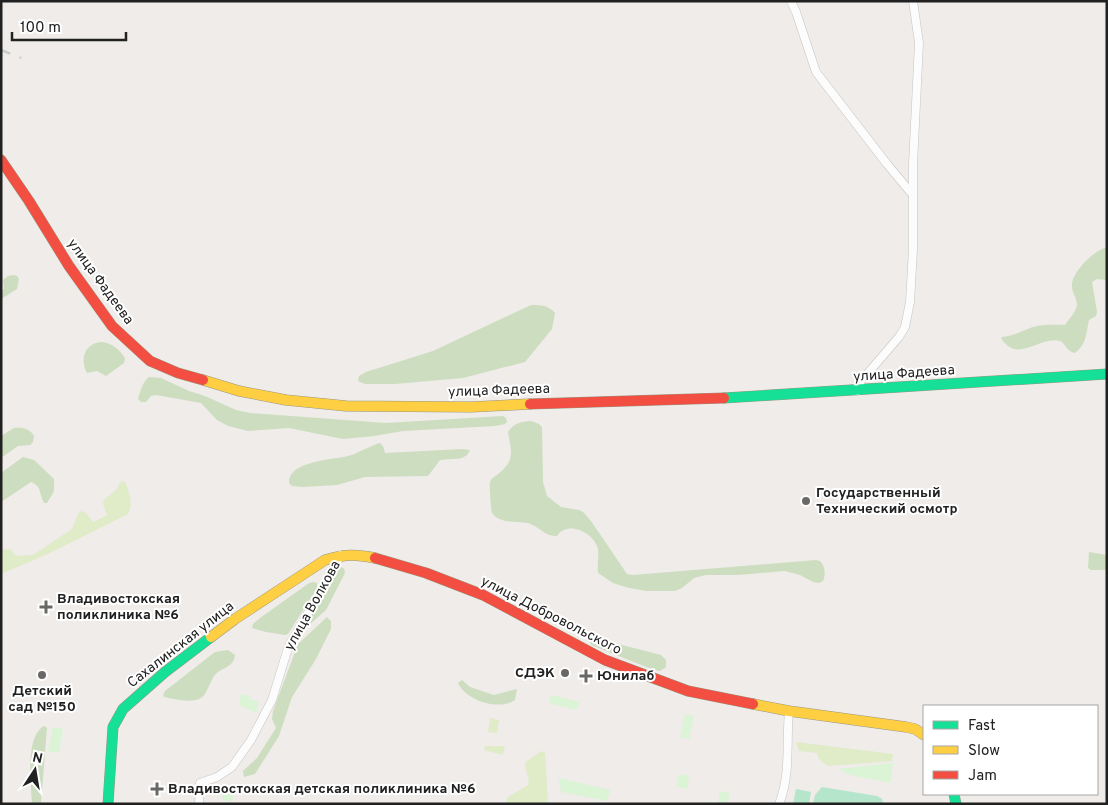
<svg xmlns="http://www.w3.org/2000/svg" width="1108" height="805" font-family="Overpass,sans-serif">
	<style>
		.grass { fill: #e0ebc8 }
		.forest { fill: #cdddbf }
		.park { fill: #daf4d5 }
		.pitch { fill: #b5e5ca }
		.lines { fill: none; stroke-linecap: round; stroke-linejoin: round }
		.street-casing { stroke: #c6c5c4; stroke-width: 9 }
		.fast-casing { stroke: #9a9880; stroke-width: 11 }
		.slow-casing { stroke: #9a9880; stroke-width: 11 }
		.jam-casing { stroke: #9a9880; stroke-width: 11 }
		.street { stroke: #fdfcfc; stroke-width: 8 }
		.fast { stroke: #16e098; stroke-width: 10 }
		.slow { stroke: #ffcf43; stroke-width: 10 }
		.jam { stroke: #f24e42; stroke-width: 10 }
		.rail { stroke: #cbcbca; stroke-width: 2.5; stroke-dasharray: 10 10; stroke-linecap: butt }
		.poi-dot { fill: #696867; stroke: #fff; stroke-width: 2 }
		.labels { text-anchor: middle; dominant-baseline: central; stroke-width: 4; stroke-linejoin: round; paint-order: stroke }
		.street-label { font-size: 14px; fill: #212121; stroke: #fff }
		.poi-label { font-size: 14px; font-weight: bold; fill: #212121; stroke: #fff; text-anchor: start }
	</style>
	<rect width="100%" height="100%" fill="#efece9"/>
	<g class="grass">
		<path d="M121 481 125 482C129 491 134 505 128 514L50 553 1 574V550L11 549 16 556 33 555 72 529 78 514 81 511 86 513 93 522 107 515 103 504 104 500 116 490Z"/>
		<path d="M490 718 499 720 497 733 488 732Z"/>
		<path d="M796 742 893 754 892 761 828 766 819 759 817 753 799 751Z"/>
		<path d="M485 746H505L503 755 484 750Z"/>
		<path d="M541 751 545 753 548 804H505L508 797 528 785C531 776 523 771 526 762Z"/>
	</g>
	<g class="forest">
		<path d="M1107 247V280L1097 279 1092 282 1097 312 1096 316 1089 320C1086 333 1087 344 1075 353 1065 351 1066 343 1060 341 1039 335 1018 365 1001 338L1002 337C1015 336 1021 331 1033 327 1044 324 1054 325 1065 325 1069 319 1076 312 1077 305 1077 298 1072 293 1072 286 1071 273 1094 250 1107 247Z"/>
		<path d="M14 275 17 276 19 279 17 289 1 299V291L4 289 3 280 8 276Z"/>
		<path d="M531 305C541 305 548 305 555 313L552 329 525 362 463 378 395 384H365L358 381 359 376 366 372 433 351Z"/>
		<path d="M100 342C111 342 119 349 125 358L124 363 106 376 97 371 87 373C80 359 84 345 100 342Z"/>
		<path d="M149 377 161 378 189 391 205 396 236 410 250 413 386 423 503 416 506 418 507 422 505 424 495 426 403 431 374 436 343 439 289 428 248 431 228 426 217 420 201 403 156 395 151 396 146 402H141L138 399C140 392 143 381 149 377Z"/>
		<path d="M531 421 539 424 542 427 543 482 547 496 561 507 579 510 583 512 591 521 627 574 633 575 816 560 820 561C825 566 826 574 823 581L819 583 813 582 800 575 785 571 738 575H706L694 578 682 588 675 591H647L629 588 613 583 598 573C597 565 599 556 598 549 594 532 567 520 557 536 545 537 539 526 528 523 516 521 500 524 492 513 491 509 489 484 490 482 491 478 495 477 498 474 516 460 511 451 508 432 515 422 521 422 531 421Z"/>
		<path d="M14 428C23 427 30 429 34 436L33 442 30 445 18 446 1 458V436Z"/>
		<path d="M380 443 383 446 385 453 462 449 470 450C466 462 450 458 440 460L428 476 365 477 337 485 303 487 292 486 289 483C288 461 332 460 348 456 359 453 369 446 380 443Z"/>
		<path d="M23 457 34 460 54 479V491L47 503H44C39 494 42 486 31 482L1 502V473Z"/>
		<path d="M1089 552 1107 555V570H1091L1088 568Z"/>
		<path d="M342 567 344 569 345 573 326 610 308 626 307 623 337 571Z"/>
		<path d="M314 582 317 583V588L288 634 285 635 266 632 252 628 253 624 260 618 309 583Z"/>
		<path d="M327 617 331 621V629L316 659 292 697 279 736 255 774 244 777 243 771 257 758 276 728 272 719 273 711 298 644Z"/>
		<path d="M593 641 608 645 618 644 661 655 666 660V667L660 671 654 670 591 645 590 642Z"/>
		<path d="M228 650 235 655C234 668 221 667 214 676 209 683 207 696 199 699 190 703 173 699 164 697L163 695 165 691 215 652Z"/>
		<path d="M462 680 470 687 494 695 517 689 515 700C500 711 466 701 458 683Z"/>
		<path d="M44 726 47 728 41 804H32C31 785 25 736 44 726Z"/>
	</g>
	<g class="park">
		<path d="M241 694 249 696V699L259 702 256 713 239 705Z"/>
		<path d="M551 695 579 702 577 710 549 703Z"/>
		<path d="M685 714 694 716 689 739 680 737Z"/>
		<path d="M53 727 63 729 59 753 48 751Z"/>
		<path d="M893 763 891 783 850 775 838 769Z"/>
		<path d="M679 774 689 776 687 789 676 786Z"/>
		<path d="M559 778 610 790 607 801 561 792Z"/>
		<path d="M216 786 234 790 232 802 223 800 222 794 215 793Z"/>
		<path d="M720 791 730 793 727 804H718Z"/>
	</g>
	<g class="pitch">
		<path d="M822 787 877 796 882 799 883 804H813L815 795Z"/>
		<path d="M796 789 811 792 809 804H793Z"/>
	</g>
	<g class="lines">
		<g class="street-casing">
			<g id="street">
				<path d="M791 1 796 12 816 72 887 164 912 194"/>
				<path d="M857 391 861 381 899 337 905 327 910 302 913 249V164L919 43 913 1"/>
				<path d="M199 804 200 783 217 777 232 767 251 740 272 700 288 648 341 555"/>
				<path d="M779 804C791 774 786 743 789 711"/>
			</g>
		</g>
		<g class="fast-casing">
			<g id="fast">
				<path d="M724 398 1107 374"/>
				<path d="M954 794 956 804"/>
				<path d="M108 804 113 727 123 709 165 672 211 637"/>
			</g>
		</g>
		<g class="slow-casing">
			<g id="slow">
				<path d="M203 380 239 391 286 400 346 406 471 407 530 404"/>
				<path d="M211 637 235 619 325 560C344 554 355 554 375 558"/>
				<path d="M753 704 789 711 906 727 915 729 924 735"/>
			</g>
		</g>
		<g class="jam-casing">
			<g id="jam">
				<path d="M1 160 29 201 69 266 112 326 150 361 178 373 203 380"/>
				<path d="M530 404 724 398"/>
				<path d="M375 558 426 573 483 595 605 660 688 691 753 704"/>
			</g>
		</g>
		<use href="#street" class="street"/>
		<use href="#fast" class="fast"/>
		<use href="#slow" class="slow"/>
		<use href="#jam" class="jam"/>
		<path class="rail" d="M1 50 21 58"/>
	</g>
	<g class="poi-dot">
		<circle cx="806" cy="501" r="5"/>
		<path d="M43.5 599.5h5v5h5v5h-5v5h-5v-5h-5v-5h5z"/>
		<circle cx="565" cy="673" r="5"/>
		<circle cx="42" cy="675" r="5"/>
		<path d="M583.5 668.5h5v5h5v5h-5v5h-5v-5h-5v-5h5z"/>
		<path d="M154.5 781.5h5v5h5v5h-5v5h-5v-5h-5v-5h5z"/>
	</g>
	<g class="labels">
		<g class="street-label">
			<text transform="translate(100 282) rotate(54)">улица Фадеева</text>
			<text transform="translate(904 374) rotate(-4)">улица Фадеева</text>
			<text transform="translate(499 391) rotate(-2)">улица Фадеева</text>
			<text transform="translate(313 606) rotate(-61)">улица Волкова</text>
			<text transform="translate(551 616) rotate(27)">улица Добровольского</text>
			<text transform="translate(181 645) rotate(-38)">Сахалинская улица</text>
		</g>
		<g class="poi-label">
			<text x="816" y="493">Государственный<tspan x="816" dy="16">Технический осмотр</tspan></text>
			<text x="57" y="599">Владивостокская<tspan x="57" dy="16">поликлиника №6</tspan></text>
			<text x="555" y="673" text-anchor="end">СДЭК</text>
			<text x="597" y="676">Юнилаб</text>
			<text x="42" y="691" text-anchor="middle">Детский<tspan x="42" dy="16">сад №150</tspan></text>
			<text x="168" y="789">Владивостокская детская поликлиника №6</text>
		</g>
	</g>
	<rect width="1108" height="805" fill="none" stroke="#212121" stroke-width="5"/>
	<rect x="923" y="705" width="175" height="90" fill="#ffffff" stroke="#a6a6a6"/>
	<rect x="933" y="721" width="25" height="8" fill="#16e098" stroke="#a6a6a6"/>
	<text x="968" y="730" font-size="15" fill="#212121">Fast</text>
	<rect x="933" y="746" width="25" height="8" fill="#ffcf43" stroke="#a6a6a6"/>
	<text x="968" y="755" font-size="15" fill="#212121">Slow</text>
	<rect x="933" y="771" width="25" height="8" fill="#f24e42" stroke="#a6a6a6"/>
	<text x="968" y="780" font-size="15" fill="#212121">Jam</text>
	<g transform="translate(35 770) rotate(12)" stroke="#ffffff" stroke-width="4" paint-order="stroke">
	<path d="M0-4L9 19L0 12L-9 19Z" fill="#212121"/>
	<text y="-8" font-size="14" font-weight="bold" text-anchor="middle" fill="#212121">N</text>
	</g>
	<path d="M12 32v8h114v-8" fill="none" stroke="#212121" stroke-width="2.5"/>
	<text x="20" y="32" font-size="15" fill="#212121" stroke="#ffffff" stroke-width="4" paint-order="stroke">100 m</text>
</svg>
